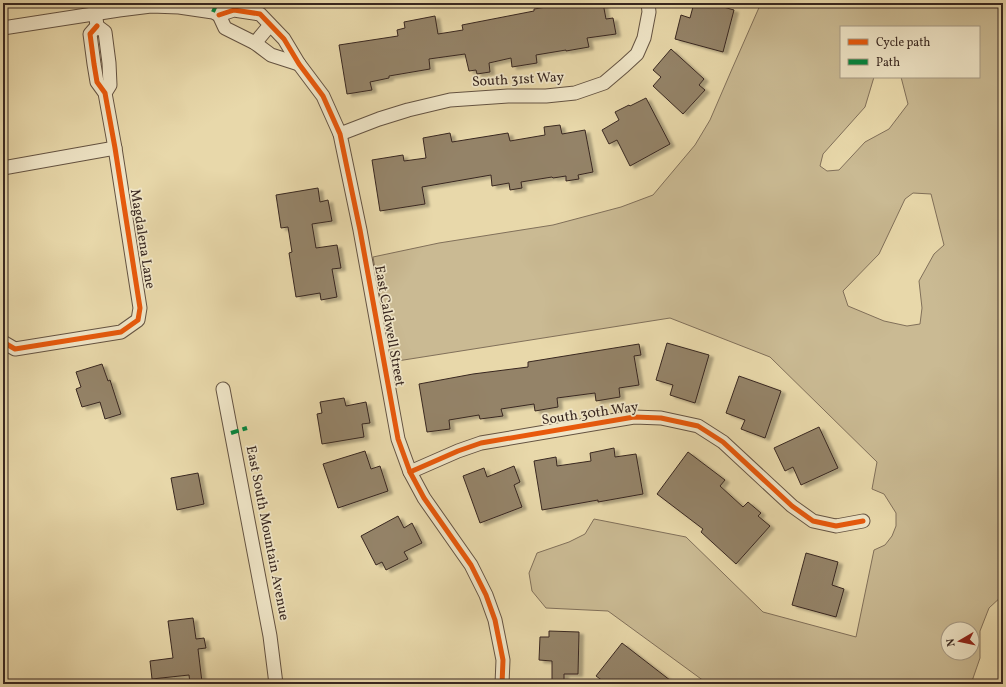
<svg xmlns="http://www.w3.org/2000/svg" width="1006" height="687" font-family="Vollkorn,serif">
	<style>
		.green { fill: #caba93; stroke: #81705a; fill-rule: evenodd }
		.building { fill: #948368; stroke: #382720; filter: url(#shadow) }
		.lines { fill: none; stroke-linecap: round; stroke-linejoin: round }
		.minor-casing { stroke: #645342; stroke-width: 15 }
		.minor { stroke: #f0e6c8; stroke-width: 13 }
		.quiet { stroke: #00873e; stroke-width: 4; stroke-dasharray: 8 4; stroke-linecap: butt }
		.cycleway-casing { stroke: #f0e6c8; stroke-width: 8 }
		.cycleway { stroke: #e8590c; stroke-width: 5 }
		.labels { text-anchor: middle; dominant-baseline: central; stroke-width: 3.5; stroke-linejoin: round; paint-order: stroke }
		.street-label { font-size: 14px; fill: #382720; stroke: #f0e6c8 }
	</style>
	<defs>
		<filter id="shadow"><feDropShadow dx="4.5" dy="2.5" stdDeviation="1" flood-color="#0004"/></filter>
	</defs>
	<rect width="100%" height="100%" fill="#e8d8aa"/>
	<filter id="stains"><feTurbulence type="fractalNoise" baseFrequency=".005" numOctaves="4"/><feColorMatrix values="0 0 0 0 .2 0 0 0 0 .09 0 0 0 0 .02 0 0 0 .5 -.17"/></filter>
	<radialGradient id="worn" r=".72"><stop offset=".6" stop-color="#630" stop-opacity="0"/><stop offset="1" stop-color="#630" stop-opacity=".3"/></radialGradient>
	<path class="green" d="M761 3H1003V595L989 608 980 631V658L971 684H708L608 611 546 608 532 591 529 573 537 553 569 542 585 534 594 519 686 537 763 612 856 637 874 550 885 545 892 536 896 526V513L884 494 872 489 877 462 770 357 670 318 391 362 373 257 439 243 553 225 621 207 653 195 695 145 710 120 732 69ZM841 27H979V77H901L908 104 889 129 865 142 839 170 827 171 820 166 823 154 865 107 874 77H841ZM913 193 931 194 944 245 934 254 919 281 922 308 920 324 907 326 884 321 848 306 843 291 879 254 905 199ZM948 629H972V653H948Z"/>
	<g class="building">
		<path d="M558 3H603L606 19 613 18 616 34 587 38 589 47 566 51V50L536 55 537 63 512 67 511 58 489 63 490 72 477 74 476 70 469 71 465 54 429 59 430 69 389 76V78L370 82 372 90 347 94 339 45 398 36 397 30 405 28 404 22 435 16 438 34 463 30 462 25 534 11V9L559 5Z"/>
		<path d="M694 3H709L734 10 723 52 675 39 681 15 690 18Z"/>
		<path d="M671 49 704 79 699 85 705 90 683 114 653 86 661 77 653 70Z"/>
		<path d="M646 98 670 144 630 166 617 140 609 144 602 130 619 120 615 112 629 105 630 106Z"/>
		<path d="M560 125 562 134 585 130 593 172 578 175 579 179 566 181V176L553 178 552 177 521 182 522 188 510 190 509 183 492 186 491 175 422 187 425 204 380 211 372 160 403 155 404 161 426 158 423 138 450 133 452 142 508 133 510 141 545 135 544 127Z"/>
		<path d="M318 188 320 202 328 200 332 221 312 224 316 248 337 245 341 268 332 269 337 297 321 300 320 293 296 297 289 253 292 252 288 227 281 228 276 195Z"/>
		<path d="M667 343 709 355 695 403 670 395 673 385 656 380Z"/>
		<path d="M639 344 641 355 634 356 639 385 619 388 620 397 596 401 595 393 557 398 558 407 535 411 534 404 501 409 503 416 480 419 479 415 449 420 450 429 427 432 419 384 473 374 528 367V362Z"/>
		<path d="M102 364 108 381 110 380 121 414 105 419 100 402 82 407 76 389 81 387 76 372Z"/>
		<path d="M739 376 781 391 765 438 741 429 745 420 726 413Z"/>
		<path d="M344 398 346 406 366 402 370 423 362 424 364 437 322 444 317 414 322 413 320 402Z"/>
		<path d="M819 427 838 468 801 485 793 467 785 471 774 448Z"/>
		<path d="M614 448 615 457 636 454 643 494 598 502V500L542 510 534 461 556 457 557 466 591 461 590 453Z"/>
		<path d="M365 451 371 469 380 466 388 491 338 508 323 464Z"/>
		<path d="M688 452 725 480 720 486 743 507 748 502 761 513 758 516 770 526 736 564 701 532 703 529 657 494Z"/>
		<path d="M514 466 520 482 514 485 522 507 480 523 463 476 484 468 487 477Z"/>
		<path d="M198 473 204 504 177 510 171 478Z"/>
		<path d="M398 516 404 528 412 523 422 543 404 552 408 559 386 570 382 562 376 565 361 536Z"/>
		<path d="M806 553 838 562 832 585 844 589 836 617 792 605Z"/>
		<path d="M193 618 196 639 204 638 206 648 198 649 202 682 190 684 189 675 152 679 150 661 173 658 168 621Z"/>
		<path d="M549 631 579 632 578 674H564V682L552 681V661L539 660 540 637H549Z"/>
		<path d="M622 643 675 684H607L596 676Z"/>
	</g>
	<g class="lines">
		<g class="minor-casing">
			<g id="minor">
				<path d="M219 15 234 10 260 14 284 39 299 64 323 96 340 134 360 230 398 439 410 472 424 498 471 565 486 595 495 620 503 660 502 684"/>
				<path d="M219 15 225 28 255 43 271 55 299 64"/>
				<path d="M96 18 97 26 105 32 109 63 110 85 105 93"/>
				<path d="M3 28 119 10 151 6 179 7 213 12 219 15"/>
				<path d="M255 43 270 25"/>
				<path d="M340 134 379 119 408 110 450 100 508 96H546L575 93 604 83 624 66 637 54 644 38 649 12 648 3"/>
				<path d="M3 168 115 148"/>
				<path d="M3 342 15 349 121 332 138 320 140 308 115 148 105 93 97 82 94 64 90 34 97 26"/>
				<path d="M223 389 270 636 276 684"/>
				<path d="M410 472 458 451 481 443 634 417 661 418 698 426 723 442 792 506 813 521 836 526 863 521"/>
			</g>
		</g>
		<use href="#minor" class="minor"/>
		<g class="quiet">
			<path d="M213 12 217 3"/>
			<path d="M231 433 247 428"/>
		</g>
		<g class="cycleway-casing">
			<g id="cycleway">
				<path d="M219 15 234 10 260 14 284 39 299 64 323 96 340 134 360 230 398 439 410 472 424 498 471 565 486 595 495 620 503 660 502 684"/>
				<path d="M3 342 15 349 121 332 138 320 140 308 115 148 105 93 97 82 94 64 90 34 97 26"/>
				<path d="M410 472 458 451 481 443 634 417 661 418 698 426 723 442 792 506 813 521 836 526 863 521"/>
			</g>
		</g>
		<use href="#cycleway" class="cycleway"/>
	</g>
	<g class="labels">
		<g class="street-label">
			<text transform="translate(518 80) rotate(-3)">South 31st Way</text>
			<text transform="translate(142 239) rotate(81)">Magdalena Lane</text>
			<text transform="translate(389 326) rotate(80)">East Caldwell Street</text>
			<text transform="translate(590 414) rotate(-8)">South 30th Way</text>
			<text transform="translate(267 533) rotate(79)">East South Mountain Avenue</text>
		</g>
	</g>
	<rect width="1006" height="687" fill="none" stroke="#e8d8aa" stroke-width="16"/>
	<rect x="4" y="4" width="998" height="679" fill="none" stroke="#382720" stroke-width="2"/>
	<rect x="8" y="8" width="990" height="671" fill="none" stroke="#382720"/>
	<rect x="840" y="26" width="140" height="52" fill="#f0e6c8" stroke="#a69a85"/>
	<rect x="848" y="39" width="20" height="6" fill="#e8590c" stroke="#a69a85"/>
	<text x="876" y="46" font-size="12" fill="#382720">Cycle path</text>
	<rect x="848" y="59" width="20" height="6" fill="#00873e" stroke="#a69a85"/>
	<text x="876" y="66" font-size="12" fill="#382720">Path</text>
	<g transform="translate(960 641) rotate(261)"><circle r="19" fill="#f0e6c8" stroke="#a69a85"/>
	<path d="M0-3L7 15L0 10L-7 15Z" fill="#8f2418"/>
	<text y="-6" font-size="11" font-weight="bold" text-anchor="middle" fill="#382720">N</text>
	</g>
	<rect width="100%" height="100%" filter="url(#stains)"/>
	<rect width="100%" height="100%" fill="url(#worn)"/>
</svg>
